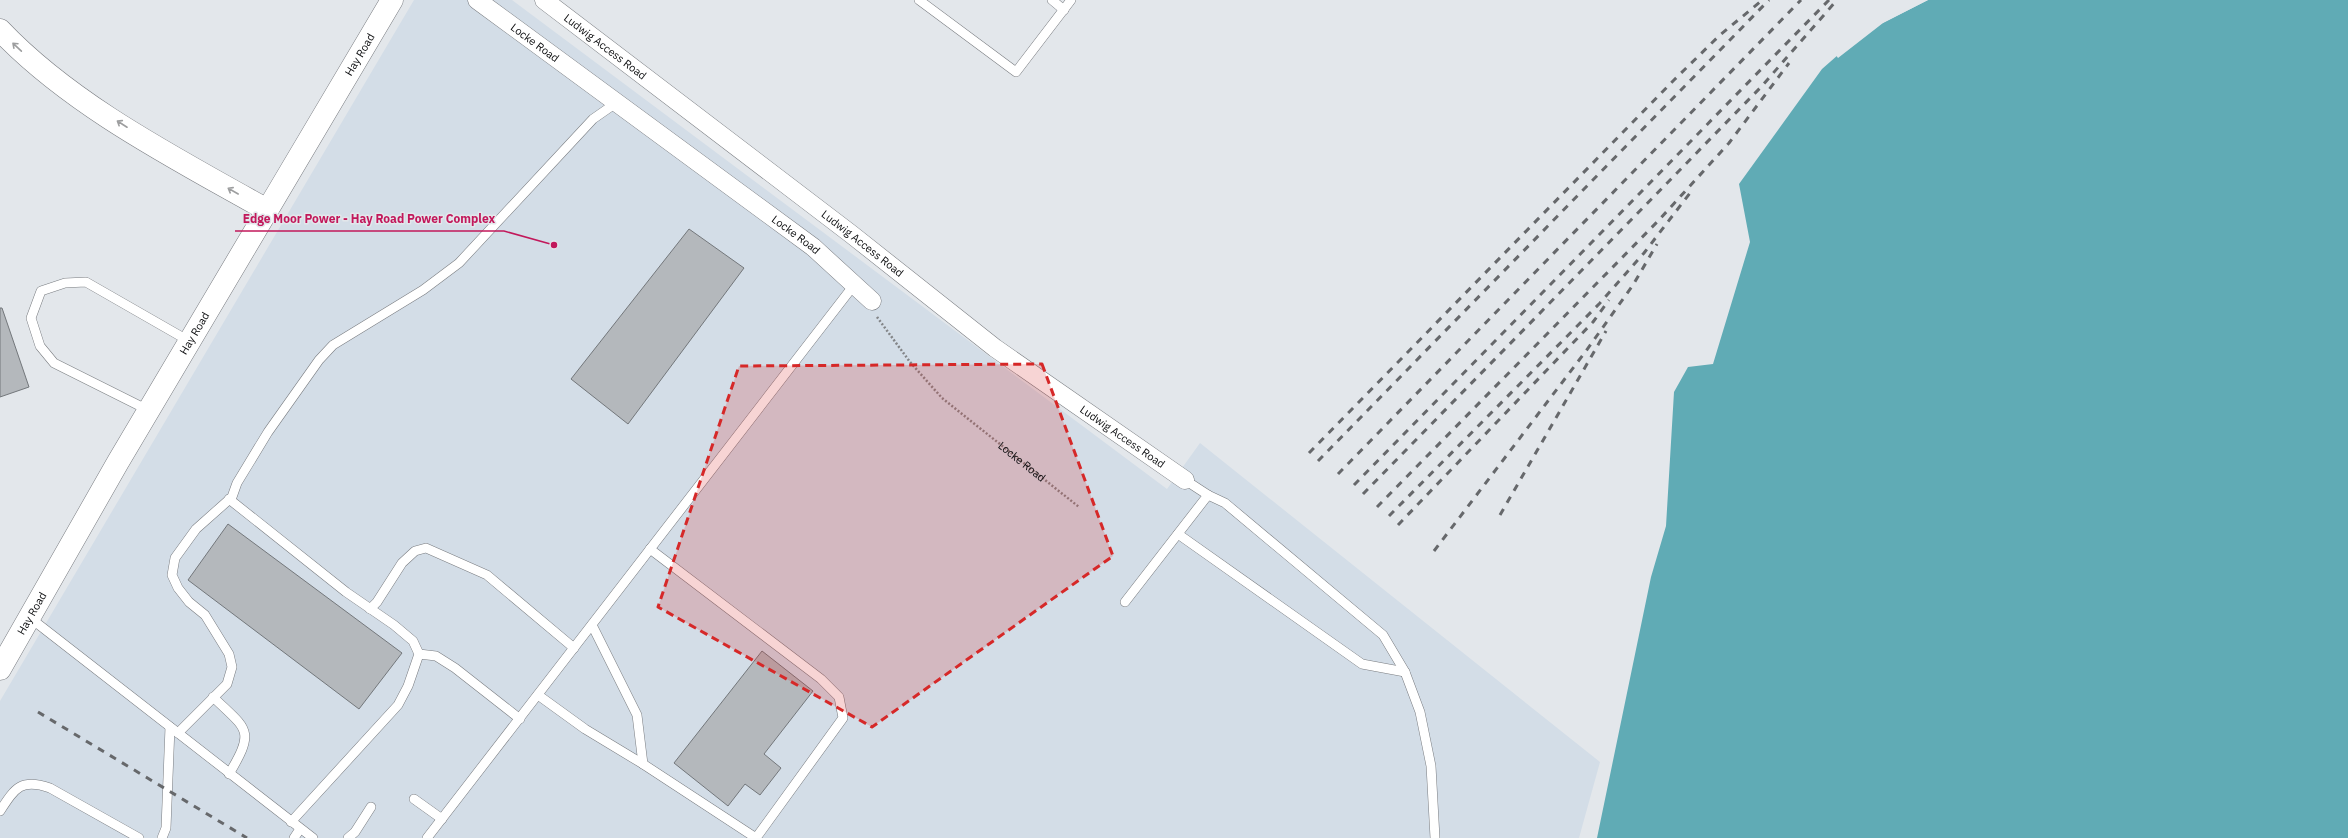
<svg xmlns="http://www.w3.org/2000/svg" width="2348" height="838" font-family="'IBM Plex Sans',sans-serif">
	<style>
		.built { fill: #d3dde7 }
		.water { fill: #60abb5 }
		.pier { fill: #e3e7eb }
		.building { fill: #b4b8bc; stroke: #73777b }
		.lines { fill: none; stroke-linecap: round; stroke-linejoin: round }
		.service-casing { stroke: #797c80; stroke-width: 10 }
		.minor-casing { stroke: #797c80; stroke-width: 19 }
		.secondary-casing { stroke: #797c80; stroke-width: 23 }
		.motorway-casing { stroke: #797c80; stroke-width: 23 }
		.path { stroke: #838588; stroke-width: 2.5; stroke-dasharray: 2 2; stroke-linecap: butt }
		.service { stroke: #fff; stroke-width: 9 }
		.minor { stroke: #fff; stroke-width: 18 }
		.secondary { stroke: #fff; stroke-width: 22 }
		.motorway { stroke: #fff; stroke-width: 22 }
		.rail { stroke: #66686b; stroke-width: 3; stroke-dasharray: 7 7; stroke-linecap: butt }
		.oneway { stroke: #9d9e9f }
		.marked { fill: #d62828; fill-opacity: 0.2; stroke: #d62828; stroke-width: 3; stroke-dasharray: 8 5; stroke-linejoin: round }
		.labels { text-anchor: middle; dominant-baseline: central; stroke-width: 3; stroke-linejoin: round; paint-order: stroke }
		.street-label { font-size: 11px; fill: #0b0c0e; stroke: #e3e7eb }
		.leader { fill: none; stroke: #c2185b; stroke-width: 1.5 }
		.callout-dot { fill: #c2185b; stroke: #e3e7eb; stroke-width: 1.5 }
		.callout-label { font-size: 12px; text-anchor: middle; font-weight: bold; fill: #c2185b; stroke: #e3e7eb; stroke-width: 3; stroke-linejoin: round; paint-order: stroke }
	</style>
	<rect width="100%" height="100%" fill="#e3e7eb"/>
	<path class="built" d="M414 0H512L1167 489 1200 443 1600 762 1579 838H0V701Z"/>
	<path class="water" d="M1928 0H2348V838H1597L1651 577 1666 526 1674 392 1688 367 1713 364 1750 242 1739 184 1822 69 1863 33Z"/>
	<path class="pier" d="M1923 0H1928L1883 23 1838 58 1835 54 1862 31Z"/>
	<g class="building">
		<path d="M689 229 744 268 628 424 571 379Z"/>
		<path d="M0 308H2L29 387 0 397Z"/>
		<path d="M228 524 402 653 359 709 188 580Z"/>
		<path d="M762 651 813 691 764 754 781 768 760 795 745 784 728 806 674 763Z"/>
	</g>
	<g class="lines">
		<g class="service-casing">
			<g id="service">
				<path d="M919 0 1016 72 1071 0"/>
				<path d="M1052 0 1064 10"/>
				<path d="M148 410 54 363 40 346 31 318 41 291 65 283 86 282 189 341"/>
				<path d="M1208 495 1225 503 1383 635 1405 672 1420 712 1431 766 1435 838"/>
				<path d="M229 499 346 592 394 625 413 641 419 654 408 686 398 705 291 822"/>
				<path d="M1178 534 1362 664 1405 672"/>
				<path d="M1125 602 1208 495 1185 480"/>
				<path d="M370 609 377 602 402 563 415 551 426 548 487 575 574 648"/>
				<path d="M29 617 313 838"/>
				<path d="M592 625 637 715 643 764"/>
				<path d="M419 654 436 656 455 668 520 719"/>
				<path d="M538 695 585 729 643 764 756 838 843 718 839 697 821 679 650 549"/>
				<path d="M213 697C247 730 256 729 229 774"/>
				<path d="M178 733 227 684 232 667 229 654 205 615 189 602 178 588 172 575 175 558 196 529 232 497 237 483 268 432 319 360 333 345 423 290 459 263 593 119 616 103"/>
				<path d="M414 799 442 819"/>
				<path d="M0 811C15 788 21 778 50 788L139 838"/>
				<path d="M162 838 166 828 170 727"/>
				<path d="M294 838 300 829"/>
				<path d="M348 838 355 832 371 807"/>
				<path d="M427 838 854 285"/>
			</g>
		</g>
		<g class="minor-casing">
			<g id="minor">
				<path id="s2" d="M477 0 813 247 872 301"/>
				<path id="s3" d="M544 0 851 234 995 348 1185 480"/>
			</g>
		</g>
		<g class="secondary-casing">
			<g id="secondary">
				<path id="s4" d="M0 669 118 462 392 0"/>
			</g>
		</g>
		<g class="motorway-casing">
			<path id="motorway" d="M0 30C72 106 177 159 267 210"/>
		</g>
		<path class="path" id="s1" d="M877 317 910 362 942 398 1079 507"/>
		<use href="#service" class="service"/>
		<use href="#minor" class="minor"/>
		<use href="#secondary" class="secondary"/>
		<use href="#motorway" class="motorway"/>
		<g class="rail">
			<path d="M1309 453 1675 79 1720 35 1760 2"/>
			<path d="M1318 461 1769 0"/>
			<path d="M1338 474 1801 0"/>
			<path d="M1354 485 1829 0"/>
			<path d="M1363 494 1761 87 1837 0"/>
			<path d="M1377 507 1659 220 1729 143 1789 63"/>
			<path d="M1500 515 1606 331"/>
			<path d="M1389 516 1600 303 1644 253 1690 193"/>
			<path d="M1398 525 1593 322 1609 300"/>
			<path d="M1434 551 1586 351 1633 285 1657 244"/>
			<path d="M38 712 247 838"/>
		</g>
	</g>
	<defs><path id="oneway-shaft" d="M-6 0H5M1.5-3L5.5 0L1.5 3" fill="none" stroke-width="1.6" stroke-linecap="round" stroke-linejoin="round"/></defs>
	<g class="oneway">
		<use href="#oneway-shaft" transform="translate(17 47) rotate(-137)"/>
		<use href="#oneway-shaft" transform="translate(122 124) rotate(-147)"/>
		<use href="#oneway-shaft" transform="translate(233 191) rotate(-150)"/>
	</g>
	<path class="marked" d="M1042 364 1113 556 872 727 658 607 739 366Z"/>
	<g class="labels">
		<g class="street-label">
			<text stroke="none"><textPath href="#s2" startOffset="72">Locke Road</textPath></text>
			<text stroke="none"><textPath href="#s3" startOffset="77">Ludwig Access Road</textPath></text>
			<text stroke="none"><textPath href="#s4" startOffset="712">Hay Road</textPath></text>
			<text stroke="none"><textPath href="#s2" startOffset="396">Locke Road</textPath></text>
			<text stroke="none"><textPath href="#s3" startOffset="401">Ludwig Access Road</textPath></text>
			<text stroke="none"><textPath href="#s4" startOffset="388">Hay Road</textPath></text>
			<text stroke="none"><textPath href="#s3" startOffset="725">Ludwig Access Road</textPath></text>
			<text stroke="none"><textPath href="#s1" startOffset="206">Locke Road</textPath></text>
			<text stroke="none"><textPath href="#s4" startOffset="64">Hay Road</textPath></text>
		</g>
	</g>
	<path class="leader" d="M554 245L504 231H235"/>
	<circle class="callout-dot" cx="554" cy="245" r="4"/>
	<g class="callout-label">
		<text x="369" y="223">Edge Moor Power - Hay Road Power Complex</text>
	</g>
</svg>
